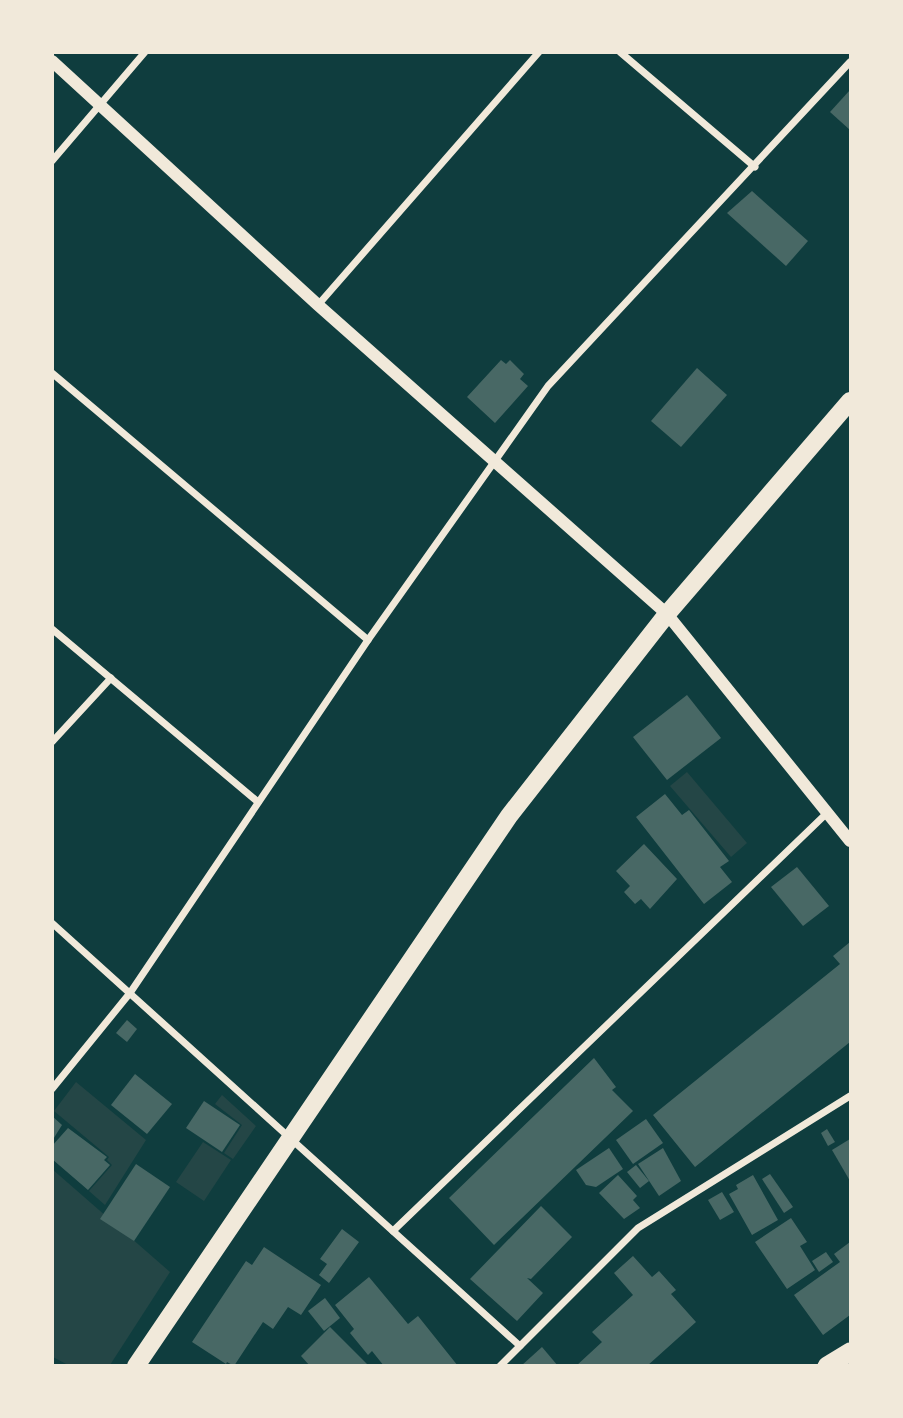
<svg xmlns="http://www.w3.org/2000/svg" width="903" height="1418" font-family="'DejaVu Sans',sans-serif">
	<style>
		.green { fill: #244646 }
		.building { fill: #486865 }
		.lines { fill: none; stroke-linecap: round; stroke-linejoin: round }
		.minor { stroke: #f1e9da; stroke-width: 7 }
		.tertiary { stroke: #f1e9da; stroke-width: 12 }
		.primary { stroke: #f1e9da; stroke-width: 18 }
		.trunk { stroke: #f1e9da; stroke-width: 19 }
	</style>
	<rect width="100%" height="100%" fill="#0f3d3e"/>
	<g class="green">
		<path d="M687 772 747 843 731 857 670 786Z"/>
		<path d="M76 1082 146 1140 105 1205 89 1191 112 1165 107 1160 109 1157 54 1111Z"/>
		<path d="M222 1095 256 1126 233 1159 224 1153 242 1125 215 1104Z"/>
		<path d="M203 1142 231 1160 204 1201 176 1182Z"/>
		<path d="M52 1169 170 1272 110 1365H68L53 1357Z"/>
	</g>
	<g class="building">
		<path d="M850 90V130L830 112Z"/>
		<path d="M752 191 808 241 786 266 727 213Z"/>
		<path d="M501 360 506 364 510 360 524 374 520 379 528 386 495 423 467 397Z"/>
		<path d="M697 368 727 395 681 447 651 421Z"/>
		<path d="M687 695 721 738 667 780 633 737Z"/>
		<path d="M665 794 682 815 689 810 729 861 720 867 732 882 704 904 636 817Z"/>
		<path d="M644 844 677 879 650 909 641 899 635 904 624 892 630 886 616 871Z"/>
		<path d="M797 867 829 906 803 926 771 887Z"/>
		<path d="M850 942V1042L695 1167 653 1115 840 964 833 956Z"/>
		<path d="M127 1020 137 1029 127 1042 116 1033Z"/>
		<path d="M594 1058 616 1087 612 1090 633 1111 494 1245 449 1198Z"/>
		<path d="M135 1074 172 1104 147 1134 111 1105Z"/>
		<path d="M204 1101 240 1125 222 1152 186 1128Z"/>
		<path d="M52 1116 62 1125 52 1141Z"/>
		<path d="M646 1119 663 1143 633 1164 616 1140Z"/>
		<path d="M68 1128 107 1157 104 1160 110 1165 88 1190 52 1159V1146Z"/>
		<path d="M827 1129 835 1142 828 1146 821 1133Z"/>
		<path d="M850 1139V1181L832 1150Z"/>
		<path d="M609 1148 623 1169 596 1187 586 1185 576 1170Z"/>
		<path d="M663 1148 681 1181 659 1196 638 1164Z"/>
		<path d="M136 1164 170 1187 134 1241 100 1219Z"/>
		<path d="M636 1165 649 1181 640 1188 627 1172Z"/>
		<path d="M770 1174 793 1207 784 1213 762 1179Z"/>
		<path d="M618 1175 637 1196 633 1200 640 1208 624 1219 599 1193Z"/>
		<path d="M753 1175 778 1220 752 1235 729 1194 738 1189 736 1185Z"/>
		<path d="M722 1192 734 1212 720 1220 708 1200Z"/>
		<path d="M541 1206 572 1237 531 1279 527 1278 543 1293 517 1321 470 1279Z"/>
		<path d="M791 1218 807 1242 800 1246 815 1270 787 1289 755 1242Z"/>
		<path d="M342 1229 359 1242 329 1283 319 1275 327 1264 320 1259Z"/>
		<path d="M850 1242V1315L823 1335 794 1295 840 1262 834 1254Z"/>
		<path d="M264 1247 321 1285 301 1315 288 1307 273 1329 263 1322 234 1366 227 1362 226 1364 192 1342 246 1261 252 1265Z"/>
		<path d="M826 1252 833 1262 819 1272 812 1261Z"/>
		<path d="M633 1256 652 1277 659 1271 676 1290 671 1294 696 1322 647 1366H576L602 1342 592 1332 633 1295 614 1273Z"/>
		<path d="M369 1277 408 1324 418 1316 458 1366H384L372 1351 368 1355 350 1333 354 1329 335 1305Z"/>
		<path d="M325 1298 340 1318 324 1331 308 1311Z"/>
		<path d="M330 1327 369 1366H310L301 1356Z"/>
		<path d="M542 1347 558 1366H521Z"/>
	</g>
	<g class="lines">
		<g class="minor">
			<path d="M620 52 755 167"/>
			<path d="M52 161 145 52"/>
			<path d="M318 305 539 52"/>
			<path d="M52 373 368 640"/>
			<path d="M52 629 258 802"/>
			<path d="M52 742 111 678"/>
			<path d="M52 923 520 1346"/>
			<path d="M52 1089 130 993 368 640 548 386 850 62"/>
			<path d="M393 1231 828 812"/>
			<path d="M500 1366 638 1228 850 1096"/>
		</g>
		<path class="tertiary" d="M52 61 318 305 667 614 850 841"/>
		<path class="primary" d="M136 1366 509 816 667 614 850 401"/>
		<path class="trunk" d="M827 1366 850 1352"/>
	</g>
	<rect width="903" height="1418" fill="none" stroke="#f1e9da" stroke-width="108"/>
</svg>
